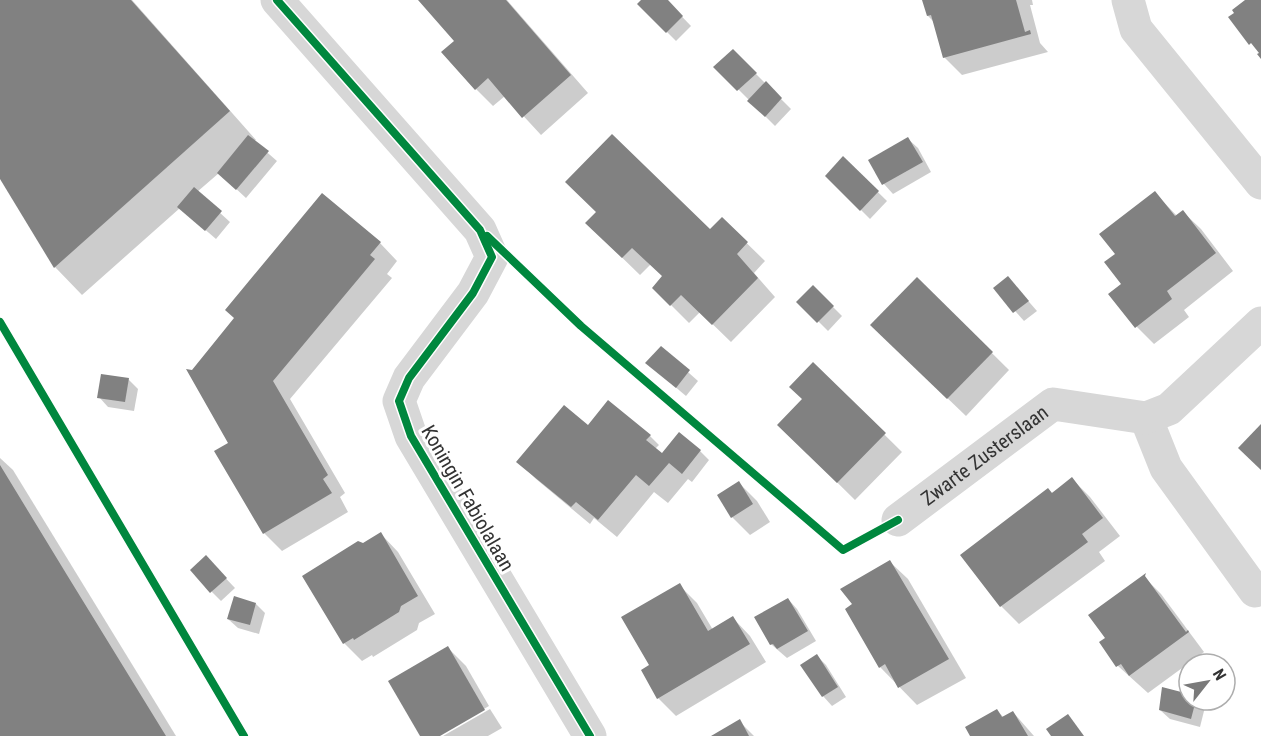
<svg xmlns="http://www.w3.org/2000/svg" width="1261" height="736" font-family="'Roboto Condensed',sans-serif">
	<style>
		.shadow { fill: #0003 }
		.building { fill: #818181 }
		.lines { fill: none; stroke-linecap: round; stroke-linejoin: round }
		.minor { stroke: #d7d7d7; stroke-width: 33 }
		.rail-casing { stroke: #bebebe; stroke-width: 7 }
		.rail { stroke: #fff; stroke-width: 4.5; stroke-dasharray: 14; stroke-linecap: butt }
		.cycleway-casing { stroke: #fff; stroke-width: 11 }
		.cycleway { stroke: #00873e; stroke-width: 8 }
		.labels { text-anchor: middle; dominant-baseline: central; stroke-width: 6; stroke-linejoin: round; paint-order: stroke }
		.street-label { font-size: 20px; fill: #333; stroke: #fff }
	</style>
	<rect width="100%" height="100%" fill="#fff"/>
	<g class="shadow">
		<path d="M0 0H132L256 140 254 141 277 161 246 198 219 173 197 192 230 222 216 239 180 208 82 295 55 267 0 176Z"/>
		<path d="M420 0H507L588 93 541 135 505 96 493 106 476 89 456 41Z"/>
		<path d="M643 0H666L691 26 676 41 639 4Z"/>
		<path d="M923 0H1032L1033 5H1030L1040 43 1048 52 962 75 944 57 935 23 928 16Z"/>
		<path d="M733 51 791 109 775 126 716 67Z"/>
		<path d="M908 139 918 148 931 172 893 194 884 184 870 160Z"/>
		<path d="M843 158 887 201 870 219 827 176Z"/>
		<path d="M1155 193 1177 216 1183 212 1201 229 1233 271 1184 310 1189 317 1154 344 1137 327 1123 284 1117 254Z"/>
		<path d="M722 219 765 261 754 273 775 297 731 342 700 312 689 323 654 288 664 277 651 264 640 275 605 241 710 231Z"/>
		<path d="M380 243 397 261 387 274 392 278 290 399 345 493 340 497 348 512 282 551 264 533 230 444 193 372 235 319Z"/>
		<path d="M1008 278 1037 311 1024 321 995 288Z"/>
		<path d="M917 279 1009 370 966 416 890 343Z"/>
		<path d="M813 287 842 316 828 331 799 302Z"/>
		<path d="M661 348 698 381 686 396 647 363Z"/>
		<path d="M813 364 902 452 855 500 779 425 804 399Z"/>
		<path d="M128 379 138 389 134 411 108 407 99 397Z"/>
		<path d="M588 427 650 436 659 445 655 449 663 455 700 451 709 460 692 482 688 479 668 503 654 492 617 537 594 518 590 524 536 479 518 461Z"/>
		<path d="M0 458 13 470 176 736H0Z"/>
		<path d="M1072 479 1090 497 1120 536 1099 552 1105 561 1019 624 1001 606 962 555Z"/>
		<path d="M739 483 757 501 770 522 750 535 732 517Z"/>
		<path d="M381 534 398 552 435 614 419 623 417 630 373 657 372 655 362 661 344 643 363 544Z"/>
		<path d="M890 562 908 579 966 678 917 705 880 667 854 605Z"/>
		<path d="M215 567 235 588 221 601 212 592Z"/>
		<path d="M1143 576 1161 594 1204 652 1148 693 1118 666 1107 638Z"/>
		<path d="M679 585 697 603 713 630 733 618 750 636 766 662 676 716 658 698 651 666Z"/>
		<path d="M788 599 797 609 816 641 787 658 772 645 756 617Z"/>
		<path d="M256 604 265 613 259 634 238 628 228 619Z"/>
		<path d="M448 648 466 666 489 706 437 736H421Z"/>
		<path d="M817 656 826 665 846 697 832 706 823 696Z"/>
		<path d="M1189 696V700H1199L1205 707 1200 727 1170 719 1160 710Z"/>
		<path d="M490 709 502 728 488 736H443Z"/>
		<path d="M997 710 1004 718 1013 712 1034 736H972Z"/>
		<path d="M739 721 754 736H714Z"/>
	</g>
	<g class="building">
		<path d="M0 0H131L230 111 54 268 0 179Z"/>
		<path d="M418 0H506L571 75 522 118 488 78 475 90 441 52 454 41Z"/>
		<path d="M641 0H668L683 16 666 33 637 4Z"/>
		<path d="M922 0H1016L1025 32 1030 30 1031 34 943 58 931 15 927 16Z"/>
		<path d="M1245 0H1261V59L1257 54 1259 53 1251 43 1249 45 1228 17 1234 13 1232 10Z"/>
		<path d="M733 49 757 73 737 91 713 67Z"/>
		<path d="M766 81 782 98 765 117 747 101Z"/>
		<path d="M612 134 710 229 722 217 748 242 737 254 758 278 712 325 681 295 670 306 652 288 662 276 632 248 622 258 585 223 596 212 565 182Z"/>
		<path d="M248 135 269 151 236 190 217 173Z"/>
		<path d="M908 137 923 162 882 185 868 160Z"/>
		<path d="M843 156 879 191 860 211 825 176Z"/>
		<path d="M194 187 222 211 205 231 177 207Z"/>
		<path d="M1155 191 1175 216 1183 210 1216 253 1167 291 1172 299 1135 328 1108 294 1121 284 1104 262 1115 254 1099 234Z"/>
		<path d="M322 193 381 242 370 255 375 259 273 381 328 475 323 479 332 493 263 534 214 451 228 443 186 369 192 370 234 318 225 310Z"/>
		<path d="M1008 276 1029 301 1013 313 993 288Z"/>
		<path d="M917 277 993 352 947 399 870 325Z"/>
		<path d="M813 285 834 306 817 323 796 302Z"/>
		<path d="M661 346 690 370 676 388 645 363Z"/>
		<path d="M813 362 886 433 837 483 777 425 802 399 789 387Z"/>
		<path d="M101 374 129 378 125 402 97 398Z"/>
		<path d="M608 400 651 435 646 440 662 453 679 432 701 450 682 474 669 463 649 486 636 475 598 520 576 502 571 507 516 462 564 405 588 425Z"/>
		<path d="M1261 424V470L1238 448Z"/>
		<path d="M0 465 67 575 166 736H0Z"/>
		<path d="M1072 477 1103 518 1082 534 1088 542 1000 607 960 555 1048 488 1052 493Z"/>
		<path d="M739 481 753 504 731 518 717 495Z"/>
		<path d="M381 532 418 596 401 606 399 612 354 640 353 638 343 644 302 576 358 541 363 543Z"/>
		<path d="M206 555 227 578 210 593 190 570Z"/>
		<path d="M890 560 949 659 898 688 885 664 879 668 845 609 852 604 840 589Z"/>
		<path d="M1146 573 1145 576 1186 632 1188 630 1189 632 1129 676 1121 664 1116 667 1099 642 1105 638 1088 615Z"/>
		<path d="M680 583 708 631 733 616 750 644 657 699 641 670 649 665 621 617Z"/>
		<path d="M234 596 256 603 250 625 227 619Z"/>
		<path d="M788 598 808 631 777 649 773 644 770 645 754 617Z"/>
		<path d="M448 646 485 710 440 736H420L388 681Z"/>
		<path d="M817 654 838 687 822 697 800 665Z"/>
		<path d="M1162 687 1189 694V700H1196L1191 719 1159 710Z"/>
		<path d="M997 709 1002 717 1013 711 1028 736H970L965 727Z"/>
		<path d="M1068 714 1084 736H1051L1046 729Z"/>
		<path d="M740 719 749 736H711Z"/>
	</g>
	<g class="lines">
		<g class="minor">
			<path d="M277 0 480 230 492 257 473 293 409 378 399 401 411 436 590 736"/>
			<path d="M1128 0 1136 29 1261 183"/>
			<path d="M1146 418 1166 468 1255 591"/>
			<path id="s1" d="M898 520 1053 404 1146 418 1169 409 1261 323"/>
		</g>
		<g class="rail-casing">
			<path id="rail" d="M0 322 244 736"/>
		</g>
		<use href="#rail" class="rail"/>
		<g class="cycleway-casing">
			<g id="cycleway">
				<path d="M277 0 480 230 492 257 473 293 409 378 399 401 411 436 590 736"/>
				<path d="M487 236 581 326 843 550 898 520"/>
				<path d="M0 322 244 736"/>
			</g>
		</g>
		<use href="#cycleway" class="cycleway"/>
	</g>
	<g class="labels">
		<g class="street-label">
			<text stroke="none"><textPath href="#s1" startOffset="108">Zwarte Zusterslaan</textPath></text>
			<text transform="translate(468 498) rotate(60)">Koningin Fabiolalaan</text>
		</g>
	</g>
	<g transform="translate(1207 682) rotate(59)"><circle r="28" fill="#ffffff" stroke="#adadad" stroke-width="1.5"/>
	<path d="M0-4.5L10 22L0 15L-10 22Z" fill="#7a7a7a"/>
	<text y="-9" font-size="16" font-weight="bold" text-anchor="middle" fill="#333333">N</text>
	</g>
</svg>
